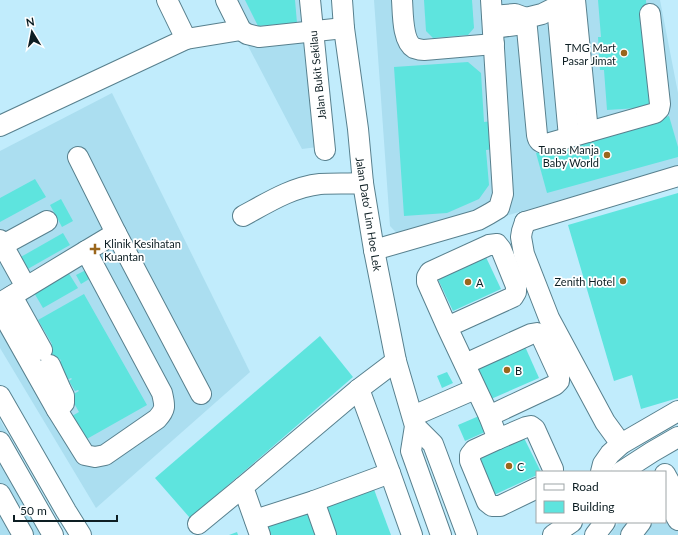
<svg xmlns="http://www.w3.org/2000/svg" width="678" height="535" font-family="Lato,sans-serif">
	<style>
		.built { fill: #abdef0 }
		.building { fill: #5ee4de }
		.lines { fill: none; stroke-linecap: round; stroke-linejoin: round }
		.minor-casing { stroke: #58808e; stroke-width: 22 }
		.minor { stroke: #fff; stroke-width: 20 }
		.poi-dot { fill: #9a661c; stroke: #fff; stroke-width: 1.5 }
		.labels { text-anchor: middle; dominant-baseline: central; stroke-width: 3.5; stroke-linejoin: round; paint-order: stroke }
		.poi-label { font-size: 11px; fill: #0d1e23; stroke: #fff; text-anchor: start }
		.street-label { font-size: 11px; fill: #0d1e23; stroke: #fff }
	</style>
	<rect width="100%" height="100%" fill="#c1ecfc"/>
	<g class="built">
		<path d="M217 0H321L333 145 302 149 247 44Z"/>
		<path d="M374 0H660L678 93V166L481 223 411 248 390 226Z"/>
		<path d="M112 93 250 372 96 508 0 348V151Z"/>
		<path d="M0 420 64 535H0Z"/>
		<path d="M678 475V535H610L619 522H665V483Z"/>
	</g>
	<g class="building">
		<path d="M245 0H295L297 23 258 26Z"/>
		<path d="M424 0H472L474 28 468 35 433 38 426 31Z"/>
		<path d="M598 0H646L653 107 607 110 604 70H600L598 37H601Z"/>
		<path d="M468 62 481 73 484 122 493 121 495 149 486 150 489 185 479 199 447 213 404 216 394 67Z"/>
		<path d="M669 116 678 147V157L547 193 536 153Z"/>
		<path d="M35 179 46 197 0 222V198Z"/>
		<path d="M678 193V398L641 409 632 375 614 381 568 225Z"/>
		<path d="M61 199 73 221 62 227 50 205Z"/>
		<path d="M63 233 70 245 26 270 19 258Z"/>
		<path d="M484 253 501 289 453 311 436 275Z"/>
		<path d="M86 270 91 278 81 284 76 275Z"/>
		<path d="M68 272 78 288 43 308 33 291Z"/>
		<path d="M84 294 147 405 85 440 72 416 79 412 70 396 79 391 78 390 75 391 69 381 72 379 71 378 64 381 55 364 61 361 60 359 42 369 34 354 52 344 38 320Z"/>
		<path d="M320 336 353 377 190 518 155 478Z"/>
		<path d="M523 342 539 378 491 399 475 363Z"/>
		<path d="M447 372 453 383 442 388 437 376Z"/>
		<path d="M479 416 485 432 465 441 458 425Z"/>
		<path d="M524 438 541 472H537V475L494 495 477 460Z"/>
		<path d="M372 484 391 535H335L323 501Z"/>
		<path d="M309 505 320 535H269L264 521Z"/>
		<path d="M237 532 238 535H229Z"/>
	</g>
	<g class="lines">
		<g class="minor-casing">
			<g id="minor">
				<path d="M167 0 186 39 241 30"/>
				<path d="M226 0 241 30 247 34 259 37 344 28"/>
				<path d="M310 0 325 150"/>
				<path d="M342 0 344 28 358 129 363 183 374 250 396 361 415 426 411 451 441 535"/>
				<path d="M402 0C403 12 402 41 414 48 417 49 421 50 424 50L494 44"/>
				<path d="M570 0 542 14 526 18 537 135C538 141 540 142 546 144L655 113 659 109 660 104 650 14"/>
				<path d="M575 0 588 132"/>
				<path d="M557 6 569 137"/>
				<path d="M492 16 515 14 526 18 516 25 493 28"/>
				<path d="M0 126 186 39"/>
				<path d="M78 157 116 233 201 394"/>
				<path d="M243 216C267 203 292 187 320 184 334 183 348 184 363 183"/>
				<path d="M525 222 522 231 521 237 524 254 549 318 605 422 621 444"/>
				<path d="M525 222 678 176"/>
				<path d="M0 240 26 287"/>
				<path d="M3 245 47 221"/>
				<path d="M374 250 478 220 489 214 499 208 503 194 491 0"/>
				<path d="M86 251 116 233"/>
				<path d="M12 296 42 350"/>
				<path d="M0 303 86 251 162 393C165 406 166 409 157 419L105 455 95 457 85 455 57 410 0 309"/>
				<path d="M447 327 427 282V277L430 272 489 245 497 244 501 249 516 286V292L513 297 447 327 489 416 498 439 474 450 470 455V461L487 502 492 506H500L537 488"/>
				<path d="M465 364 531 334 537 333 542 338 559 375V381L555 385 489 416"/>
				<path d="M50 365 61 390 64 396V403L57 410"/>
				<path d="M359 389 390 473 412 535"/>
				<path d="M0 396 66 511 81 535"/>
				<path d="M413 416 475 389"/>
				<path d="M415 426 433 444 467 535"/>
				<path d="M498 439 526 427 531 426 535 429 553 469V472"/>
				<path d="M0 442 53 535"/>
				<path d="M601 472 603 464 610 454 621 444 678 411"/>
				<path d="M621 472 652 452 678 437"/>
				<path d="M665 474 678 497"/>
				<path d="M243 487 260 535"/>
				<path d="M0 494 23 535"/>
				<path d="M314 501 326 535"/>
				<path d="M665 502 667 501 678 520"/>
				<path d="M255 520 314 501 390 473"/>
				<path d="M198 524 243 487 359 389 396 361"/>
				<path d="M553 535 572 522"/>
				<path d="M595 535 605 522"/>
				<path d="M631 535 641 522"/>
			</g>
		</g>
		<use href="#minor" class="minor"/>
	</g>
	<g class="poi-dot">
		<circle cx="624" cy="53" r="4"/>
		<circle cx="607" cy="155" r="4"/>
		<path d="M93 243h4v4h4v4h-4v4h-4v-4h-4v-4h4z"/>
		<circle cx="623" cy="281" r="4"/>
		<circle cx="468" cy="282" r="4"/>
		<circle cx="507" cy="370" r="4"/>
		<circle cx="509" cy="466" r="4"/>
	</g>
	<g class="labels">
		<g class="poi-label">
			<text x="616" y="47" text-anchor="end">TMG Mart<tspan x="616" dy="13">Pasar Jimat</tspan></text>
			<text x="599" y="149" text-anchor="end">Tunas Manja<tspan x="599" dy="13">Baby World</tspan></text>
			<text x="104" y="243">Klinik Kesihatan<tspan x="104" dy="13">Kuantan</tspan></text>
			<text x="615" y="281" text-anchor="end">Zenith Hotel</text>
			<text x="476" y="282">A</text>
			<text x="515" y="370">B</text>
			<text x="517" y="466">C</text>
		</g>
		<g class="street-label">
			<text transform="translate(317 75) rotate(-96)">Jalan Bukit Sekilau</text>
			<text transform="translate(369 214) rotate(81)">Jalan Dato' Lim Hoe Lek</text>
		</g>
	</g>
	<rect x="536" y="471" width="130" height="52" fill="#ffffff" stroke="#9ea5a7"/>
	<rect x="544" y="484" width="20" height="6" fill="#ffffff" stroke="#9ea5a7"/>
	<text x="572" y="491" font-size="12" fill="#0d1e23">Road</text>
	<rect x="544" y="501" width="20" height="12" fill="#5ee4de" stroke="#9ea5a7"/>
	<text x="572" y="511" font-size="12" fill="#0d1e23">Building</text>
	<g transform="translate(32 32) rotate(350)" stroke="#ffffff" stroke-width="3" paint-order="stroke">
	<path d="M0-3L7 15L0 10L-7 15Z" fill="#0d1e23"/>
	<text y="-6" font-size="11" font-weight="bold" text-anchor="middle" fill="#0d1e23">N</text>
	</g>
	<path d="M14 515v6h103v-6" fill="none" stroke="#0d1e23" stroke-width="2"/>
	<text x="20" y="515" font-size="12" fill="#0d1e23" stroke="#ffffff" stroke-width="3" paint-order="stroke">50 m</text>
</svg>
